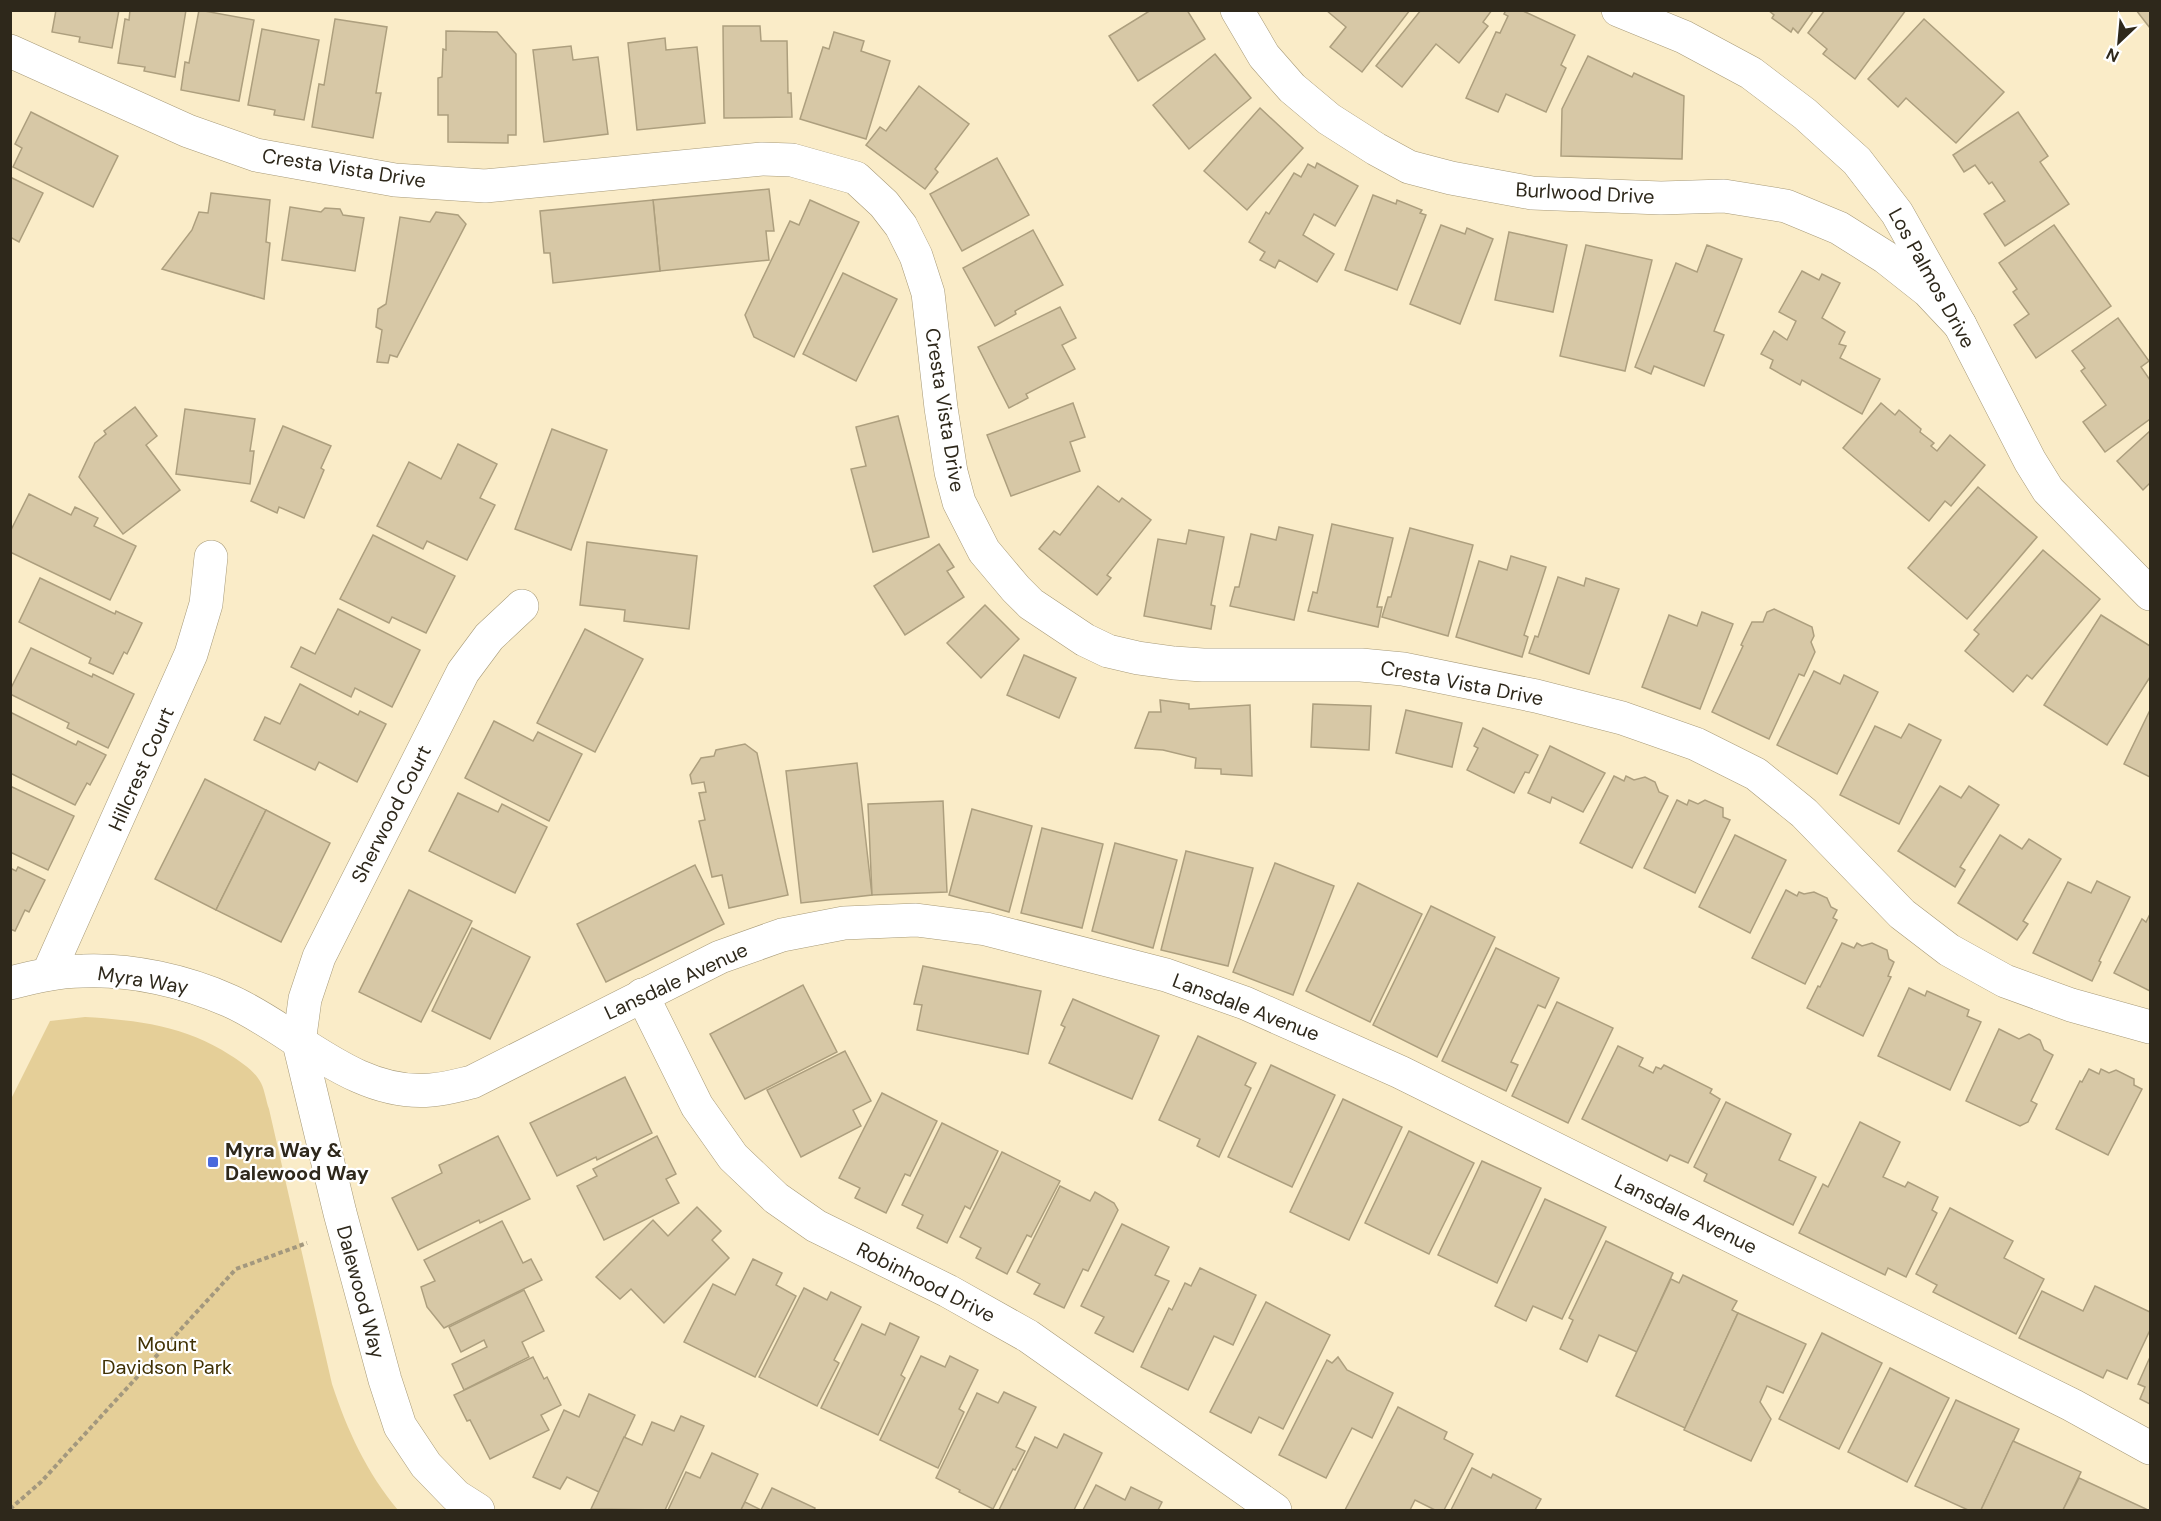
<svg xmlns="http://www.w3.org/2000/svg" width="2161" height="1521" font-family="'DM Sans',sans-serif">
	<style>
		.green { fill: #e5cf98 }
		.building { fill: #d7c8a6; stroke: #ad9f7e; stroke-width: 1.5 }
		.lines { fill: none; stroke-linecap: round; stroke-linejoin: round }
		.minor-casing { stroke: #a79a78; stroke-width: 34 }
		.path { stroke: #a3987e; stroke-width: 4; stroke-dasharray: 4.5 3; stroke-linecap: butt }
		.minor { stroke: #fff; stroke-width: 33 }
		.poi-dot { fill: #4969dd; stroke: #fff; stroke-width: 2 }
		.labels { text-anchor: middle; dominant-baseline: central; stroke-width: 4.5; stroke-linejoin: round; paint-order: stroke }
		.street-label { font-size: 20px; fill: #2e281b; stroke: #fff }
		.poi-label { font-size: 20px; font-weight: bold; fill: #2e281b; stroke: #fff; text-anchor: start }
		.park-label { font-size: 20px; fill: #403104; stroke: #fff }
	</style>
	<rect width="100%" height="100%" fill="#faecc8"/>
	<path class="green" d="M85 1017C137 1020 186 1026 230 1055 241 1062 255 1071 261 1083 265 1091 266 1101 269 1109L332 1384C347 1430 367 1473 398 1510H11V1099L50 1021Z"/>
	<g class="building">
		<path d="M56 10H119L112 48 79 42 80 37 52 32Z"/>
		<path d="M130 10H186L175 77 144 71 145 67 118 63 125 19 129 20Z"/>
		<path d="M199 10 254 20 239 101 181 90 185 62 189 63Z"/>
		<path d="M1151 10H1187L1205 39 1138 81 1109 36Z"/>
		<path d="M1326 10H1410L1362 72 1330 47 1346 27Z"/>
		<path d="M1421 10H1492L1483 22 1488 26 1459 63 1436 44 1402 87 1376 66Z"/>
		<path d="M1506 10H1521L1575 35 1561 65 1566 68 1546 112 1506 94 1498 112 1466 98 1496 32 1500 33 1508 16 1504 14Z"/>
		<path d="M1768 10H1814L1798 33 1793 28 1791 32 1772 18 1774 15Z"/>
		<path d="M1825 10H1906L1855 79 1823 54 1827 49 1808 33Z"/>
		<path d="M2136 10H2150V28Z"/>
		<path d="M335 19 387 27 376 93H381L373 138 312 127 319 84 324 85Z"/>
		<path d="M1924 19 2004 92 1956 143 1906 98 1898 107 1868 79Z"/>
		<path d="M723 26H760L761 41H787L788 93H791L792 117 724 118Z"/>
		<path d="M262 29 319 40 304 120 274 115 275 110 248 105Z"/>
		<path d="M446 31 497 32 516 54V135H508V143L448 142V115H438V78L442 77 443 49 446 50Z"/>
		<path d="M834 32 864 41 861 51 890 61 866 139 800 119 823 47 829 49Z"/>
		<path d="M665 38 666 50 697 47 705 123 637 130 628 43Z"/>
		<path d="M571 46 573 60 598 57 608 134 544 142 533 50Z"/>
		<path d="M1215 54 1251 98 1189 149 1153 105Z"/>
		<path d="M1588 56 1632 77 1634 73 1684 96 1682 159 1561 156 1562 109Z"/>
		<path d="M919 86 969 124 935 169 938 172 925 189 866 145 880 127 886 131Z"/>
		<path d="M1260 108 1303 148 1247 210 1204 171Z"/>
		<path d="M31 112 118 156 93 207 13 167 22 148 15 144Z"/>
		<path d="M2018 112 2048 156 2040 162 2069 204 2005 246 1984 214 2005 201 1992 182 1989 184 1975 165 1964 172 1953 155Z"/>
		<path d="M997 158 1029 215 962 251 930 194Z"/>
		<path d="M1317 163 1358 186 1335 226 1314 214 1303 235 1334 254 1317 282 1279 260 1275 268 1260 260 1265 252 1249 242 1266 212 1269 214 1294 173 1301 177 1308 164 1315 168Z"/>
		<path d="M10 177 43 193 19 242 10 237Z"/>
		<path d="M769 189 774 231H766L769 260 660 271 653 200Z"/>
		<path d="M211 193 270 200 266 242 270 243 264 299 162 269 192 230 199 212 208 213Z"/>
		<path d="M1373 195 1396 204 1397 200 1422 210 1420 213 1426 215 1397 290 1345 270Z"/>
		<path d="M653 200 660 271 553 283 550 253H544L540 211Z"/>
		<path d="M810 200 859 222 794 357 754 337 745 315 790 221 799 225Z"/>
		<path d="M290 207 321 212 325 208 340 209 343 215 364 218 355 271 282 260Z"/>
		<path d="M436 212 458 215 466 224 397 357 390 355 388 363 377 362 382 330 376 327 378 309 386 304 400 217 430 222Z"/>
		<path d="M1441 225 1465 234 1467 228 1493 239 1460 324 1410 304Z"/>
		<path d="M2054 225 2111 306 2036 358 2014 325 2029 314 2013 292 2017 289 1999 263Z"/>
		<path d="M1033 230 1063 285 1015 311 1016 314 995 326 963 268Z"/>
		<path d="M1509 232 1567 245 1553 312 1495 300Z"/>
		<path d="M1586 245 1652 260 1625 371 1560 356Z"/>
		<path d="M1707 245 1742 259 1714 331 1724 335 1704 386 1654 366 1651 374 1635 367 1676 263 1697 272Z"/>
		<path d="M1802 271 1819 280 1822 274 1840 283 1822 318 1845 332 1839 344 1846 346 1840 358 1880 379 1862 414 1802 380 1800 385 1770 368 1773 360 1761 354 1774 331 1787 340 1796 321 1779 312Z"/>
		<path d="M843 273 897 299 856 381 803 354Z"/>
		<path d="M1060 307 1076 338 1062 345 1075 369 1026 394 1028 398 1009 408 978 347Z"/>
		<path d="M2118 318 2149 361 2141 367 2150 380V419L2105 452 2083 422 2106 405 2081 371 2085 368 2072 351Z"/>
		<path d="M1073 403 1085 437 1070 442 1080 471 1011 496 987 435Z"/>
		<path d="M1881 403 1895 415 1899 410 1921 429 1920 432 1934 443 1931 446 1937 451 1950 435 1985 465 1951 506 1945 501 1929 521 1843 448Z"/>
		<path d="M135 407 157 436 146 445 180 490 123 534 79 477 95 443 106 434 104 431Z"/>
		<path d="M185 409 255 419 250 451H254L250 484 176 474Z"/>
		<path d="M898 416 929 537 873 552 851 469 866 466 856 427Z"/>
		<path d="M283 426 331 446 321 468 324 470 304 518 279 507 277 513 251 501Z"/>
		<path d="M552 429 607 450 571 550 515 529Z"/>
		<path d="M2150 431V483L2143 490 2117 461Z"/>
		<path d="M458 444 497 464 480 498 495 505 467 560 427 541 423 549 377 526 409 462 441 479Z"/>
		<path d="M1098 486 1119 502 1122 498 1151 520 1107 575 1111 578 1097 595 1039 549 1054 531 1060 535Z"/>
		<path d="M1978 487 2037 537 1967 619 1908 568Z"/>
		<path d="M29 494 71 515 75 507 98 518 94 526 136 546 110 600 10 552V532Z"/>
		<path d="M1332 524 1393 538 1377 607H1382L1378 627 1308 611 1313 592 1317 593Z"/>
		<path d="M1279 527 1313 535 1294 620 1230 606 1235 587H1239L1251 534 1276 540Z"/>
		<path d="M1410 528 1473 545 1448 636 1382 617 1388 597H1391Z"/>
		<path d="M1189 530 1224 537 1211 605 1215 606 1211 629 1144 616 1158 539 1186 544Z"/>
		<path d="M373 535 455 576 426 633 392 617 389 623 340 599Z"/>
		<path d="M587 542 697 556 689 629 624 621 625 610 580 605Z"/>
		<path d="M939 544 954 567 947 571 964 597 905 635 874 586Z"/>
		<path d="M2043 550 2100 599 2032 679 2027 675 2013 692 1965 651 1979 634 1974 630Z"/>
		<path d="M1511 556 1546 567 1524 635 1528 637 1522 657 1456 637 1479 561 1507 570Z"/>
		<path d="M1558 577 1584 586 1586 578 1619 589 1589 674 1529 653 1535 636 1538 637Z"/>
		<path d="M40 578 115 614 116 611 142 623 127 654 124 652 113 674 89 663 91 658 19 622Z"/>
		<path d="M985 605 1019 639 981 678 947 643Z"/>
		<path d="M338 609 420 650 392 707 355 688 351 697 291 667 301 647 315 654Z"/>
		<path d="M1774 609 1812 627 1814 636 1811 642 1815 652 1804 676 1799 674 1769 739 1712 712 1743 646 1741 645 1752 622H1763L1767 612Z"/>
		<path d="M1702 612 1733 624 1700 709 1642 687 1669 615 1697 626Z"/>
		<path d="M2101 615 2150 646V677L2107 745 2044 705Z"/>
		<path d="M585 629 643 659 595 752 537 723Z"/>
		<path d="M31 648 92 677 93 674 134 694 108 748 67 728 69 723 10 694V690Z"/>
		<path d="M1024 655 1076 678 1059 718 1007 695Z"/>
		<path d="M1814 671 1840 684 1844 675 1878 692 1837 774 1777 745Z"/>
		<path d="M300 684 358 715 360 711 386 724 357 782 319 762 315 770 254 740 265 717 280 724Z"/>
		<path d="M1160 700 1189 704V709L1250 705 1252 776 1221 774V769L1195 768 1196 758 1163 750 1135 748 1149 712H1161Z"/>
		<path d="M1313 704 1371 706 1369 750 1311 747Z"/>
		<path d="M1406 710 1462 723 1452 767 1396 753Z"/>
		<path d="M2150 710V777L2124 764Z"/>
		<path d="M10 712 76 745 78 741 106 755 90 785 87 783 75 805 10 773Z"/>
		<path d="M494 721 533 741 538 732 582 754 549 821 465 778Z"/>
		<path d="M1909 724 1941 740 1899 824 1840 795 1875 726 1901 738Z"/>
		<path d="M1483 728 1538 755 1529 773 1525 772 1514 793 1467 770 1478 748 1474 746Z"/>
		<path d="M745 744 757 753 788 895 729 908 722 875 712 877 699 821 705 820 699 793 706 792 704 782 692 784 690 775 701 758 714 756 716 750Z"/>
		<path d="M1550 746 1605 773 1583 812 1552 797 1550 803 1528 793Z"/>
		<path d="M857 763 872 895 801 903 786 771Z"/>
		<path d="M1614 776 1624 781 1626 776 1634 780 1645 777 1655 782 1659 792 1668 796 1632 868 1580 843Z"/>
		<path d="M205 779 266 810 216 910 155 879Z"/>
		<path d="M10 786 74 816 48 870 10 852Z"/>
		<path d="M1940 786 1961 798 1969 786 1999 805 1960 867 1965 870 1955 887 1898 851Z"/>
		<path d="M458 793 498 812 502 804 547 827 515 893 429 851Z"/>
		<path d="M1677 800 1687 805 1689 800 1698 804 1705 800 1723 808V817L1730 820 1695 893 1644 868Z"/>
		<path d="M943 801 947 892 872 895 868 804Z"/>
		<path d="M972 809 1032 826 1009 912 949 895Z"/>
		<path d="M266 810 330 843 281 942 216 910Z"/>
		<path d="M1042 828 1103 844 1082 928 1021 913Z"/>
		<path d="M1735 835 1786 860 1750 933 1699 907Z"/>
		<path d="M2000 835 2022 849 2029 839 2061 859 2023 921 2028 924 2017 940 1958 903Z"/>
		<path d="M1115 843 1177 860 1153 948 1092 931Z"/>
		<path d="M1186 851 1253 868 1228 966 1161 950Z"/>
		<path d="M1275 863 1334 886 1293 995 1233 972Z"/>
		<path d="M695 865 724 924 606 982 577 924Z"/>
		<path d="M18 867 45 880 29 912 25 910 15 931 10 929V868L16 871Z"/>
		<path d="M2097 881 2130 897 2099 961 2101 962 2092 981 2033 953 2068 882 2091 893Z"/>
		<path d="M1358 883 1422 914 1370 1022 1306 991Z"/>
		<path d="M409 890 472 921 421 1022 359 992Z"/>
		<path d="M1786 890 1797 896 1799 892 1804 894 1814 892 1827 898 1831 907 1837 910 1833 918 1837 920 1805 984 1752 958Z"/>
		<path d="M1431 906 1495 937 1437 1057 1373 1025Z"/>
		<path d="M2150 914V991L2114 973 2142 919 2146 922Z"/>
		<path d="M472 928 530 957 490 1039 432 1011Z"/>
		<path d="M1842 943 1854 948 1857 943 1862 946 1872 943 1887 950 1889 959 1894 962 1888 976 1891 977 1863 1036 1807 1008 1818 986 1820 987Z"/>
		<path d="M1496 948 1559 978 1545 1008 1538 1005 1511 1062 1518 1065 1506 1091 1442 1061Z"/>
		<path d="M923 966 1041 991 1028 1054 917 1030 922 1005 914 1004Z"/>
		<path d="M803 985 837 1052 745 1099 710 1034Z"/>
		<path d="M1909 988 1925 996 1927 991 1969 1010 1967 1016 1981 1022 1950 1090 1878 1056Z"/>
		<path d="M1073 999 1159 1036 1132 1099 1049 1063 1065 1027 1061 1025Z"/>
		<path d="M1557 1002 1613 1028 1568 1123 1512 1096Z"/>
		<path d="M1999 1029 2019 1039 2029 1034 2040 1040 2044 1050 2053 1055 2031 1101 2037 1104 2028 1122 2020 1126 1966 1101Z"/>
		<path d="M1198 1036 1256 1063 1245 1085 1251 1088 1219 1157 1197 1146 1200 1139 1159 1120Z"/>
		<path d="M1618 1046 1643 1058 1639 1066 1653 1073 1656 1067 1661 1069 1664 1065 1712 1089 1710 1093 1720 1099 1688 1163 1670 1155 1667 1161 1582 1119Z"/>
		<path d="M845 1051 871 1101 853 1110 861 1126 801 1157 767 1090Z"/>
		<path d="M1271 1065 1335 1095 1292 1187 1228 1157Z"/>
		<path d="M2089 1069 2099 1074 2101 1069 2109 1073 2116 1070 2134 1079V1085L2142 1089 2108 1155 2056 1129 2080 1081 2082 1082Z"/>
		<path d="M625 1077 652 1133 597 1160 596 1157 557 1176 530 1123Z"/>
		<path d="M882 1093 937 1121 910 1176 905 1174 886 1213 855 1198 860 1188 839 1178Z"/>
		<path d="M1343 1099 1402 1127 1349 1240 1290 1212Z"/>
		<path d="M1726 1102 1791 1134 1779 1160 1816 1177 1793 1225 1704 1181 1707 1174 1694 1167Z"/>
		<path d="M1860 1122 1900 1142 1883 1177 1905 1187 1908 1182 1938 1197 1932 1210 1937 1213 1906 1277 1888 1268 1885 1275 1799 1233 1823 1184 1828 1187Z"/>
		<path d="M942 1123 998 1151 970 1209 965 1206 947 1243 917 1228 923 1215 902 1205Z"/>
		<path d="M1409 1131 1474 1163 1429 1254 1365 1223Z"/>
		<path d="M498 1136 530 1199 480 1223 479 1220 418 1250 392 1198 442 1173 439 1165Z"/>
		<path d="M657 1136 676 1174 666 1179 679 1203 604 1240 577 1186 597 1176 593 1169Z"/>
		<path d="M1002 1152 1060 1181 1031 1237 1027 1235 1007 1274 976 1258 981 1248 960 1237Z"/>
		<path d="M1482 1161 1541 1188 1497 1283 1438 1255Z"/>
		<path d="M1060 1186 1090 1201 1095 1192 1114 1203 1118 1210 1088 1271 1083 1269 1064 1308 1034 1294 1040 1284 1017 1272Z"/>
		<path d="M1545 1199 1606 1227 1562 1319 1533 1306 1526 1321 1495 1306Z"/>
		<path d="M697 1207 721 1231 712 1240 729 1258 664 1323 631 1289 620 1299 596 1277 653 1220 668 1236Z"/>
		<path d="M1950 1208 2013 1241 2004 1258 2044 1279 2016 1334 1933 1292 1937 1285 1916 1274Z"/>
		<path d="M502 1221 523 1263 531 1259 542 1280 444 1328 427 1307 421 1287 435 1281 424 1260Z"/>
		<path d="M1122 1224 1169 1247 1155 1275 1169 1281 1133 1352 1095 1333 1104 1317 1081 1306Z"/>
		<path d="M1606 1241 1673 1273 1637 1352 1599 1335 1587 1362 1560 1349 1573 1320 1569 1318Z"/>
		<path d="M753 1259 782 1273 776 1285 796 1296 755 1377 684 1342 713 1284 735 1295Z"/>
		<path d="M1200 1268 1256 1295 1233 1345 1214 1336 1188 1390 1141 1367 1169 1308 1172 1310 1185 1283 1191 1286Z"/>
		<path d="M1683 1275 1737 1301 1732 1310 1738 1313 1685 1428 1616 1396 1671 1279 1679 1283Z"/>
		<path d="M2095 1286 2150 1312V1330L2127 1379 2107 1370 2103 1378 2019 1338 2042 1291 2083 1311Z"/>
		<path d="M804 1288 827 1300 831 1292 861 1307 834 1360 839 1363 817 1406 759 1377Z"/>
		<path d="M524 1290 544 1331 522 1342 529 1357 464 1390 452 1364 487 1347 484 1340 461 1352 449 1327Z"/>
		<path d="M1266 1302 1330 1335 1283 1429 1259 1417 1251 1433 1210 1412Z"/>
		<path d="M1738 1313 1806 1344 1783 1393 1767 1386 1760 1402 1771 1419 1751 1461 1684 1430Z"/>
		<path d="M890 1323 919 1337 901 1375 905 1378 878 1435 821 1408 862 1324 885 1335Z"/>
		<path d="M1822 1333 1882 1363 1839 1449 1779 1419Z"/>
		<path d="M921 1356 945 1367 950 1356 978 1370 959 1409 964 1412 938 1468 880 1440Z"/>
		<path d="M533 1357 544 1379 547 1377 561 1405 541 1415 549 1430 490 1459 470 1420 467 1421 454 1395Z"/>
		<path d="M1338 1357 1347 1370 1393 1393 1372 1438 1352 1428 1326 1478 1279 1455 1327 1360 1332 1363Z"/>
		<path d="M2150 1357V1404L2140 1399 2145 1387 2138 1384Z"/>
		<path d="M1890 1368 1949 1398 1907 1482 1848 1452Z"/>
		<path d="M1004 1392 1036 1407 1016 1447 1025 1451 1015 1470 1013 1469 993 1509 959 1492 960 1490 936 1478 977 1393 998 1403Z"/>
		<path d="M589 1394 635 1415 599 1492 567 1477 560 1489 533 1477 564 1410 579 1417Z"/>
		<path d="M1956 1400 2019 1429 1981 1510H1968L1915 1486Z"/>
		<path d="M1398 1407 1447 1432 1444 1439 1473 1454 1444 1510H1435L1415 1500 1410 1510H1345Z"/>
		<path d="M681 1416 704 1426 665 1510 591 1509 624 1437 642 1445 652 1422 674 1431Z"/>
		<path d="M1064 1434 1102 1453 1074 1510H999L1035 1437 1057 1448Z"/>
		<path d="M2013 1441 2081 1472 2063 1510H1981Z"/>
		<path d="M712 1453 758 1474 741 1510H668L686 1472 700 1478Z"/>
		<path d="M1472 1468 1491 1478 1493 1474 1541 1499 1535 1510H1451Z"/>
		<path d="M2079 1478 2146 1509 2145 1510H2063Z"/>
		<path d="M1096 1485 1125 1500 1131 1487 1162 1502 1158 1510H1083Z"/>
		<path d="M772 1488 815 1508 814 1510H741L745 1502 761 1510Z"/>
	</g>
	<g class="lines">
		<g class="minor-casing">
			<g id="minor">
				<path d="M1237 10 1264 56 1292 88 1329 119 1376 149 1409 167 1451 178 1532 193 1661 198 1724 196 1786 206 1839 228 1885 257 1928 291 1960 325"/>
				<path d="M1618 10 1684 37 1751 73 1805 114 1857 161 1897 213 1960 325 2030 461 2048 490 2150 594"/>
				<path d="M10 51 188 131 256 155 395 180 485 186 762 159 792 160 856 178 884 204 901 226 916 256 928 293 941 408 951 472 959 502 984 551 1016 589 1031 604 1085 640 1108 651 1138 658 1174 663 1203 665H1361L1403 669 1536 696 1622 718 1696 744 1756 774 1804 813 1902 914 1949 950 2005 981 2071 1005 2150 1027"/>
				<path d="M48 974 191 654 206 604 211 557"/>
				<path d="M10 983C34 977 58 971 83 971 132 969 185 981 230 1001 295 1030 354 1097 431 1090 445 1089 459 1085 472 1082L720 957 782 935 844 923 916 920 986 929 1166 975 1245 1003 1400 1072 2072 1405 2150 1448"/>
				<path d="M642 995 697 1106 733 1157 776 1198 816 1226 948 1291 1028 1336 1275 1510"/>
				<path d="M478 1510 456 1496 426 1465 400 1426 385 1380 340 1213 299 1043 305 999 319 957 463 672 489 637 522 606"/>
			</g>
		</g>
		<path class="path" d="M10 1509 41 1482 236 1269 307 1243"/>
		<use href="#minor" class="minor"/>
	</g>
	<rect class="poi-dot" x="207" y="1156" width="12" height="12" rx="3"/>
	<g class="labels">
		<g class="street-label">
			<text transform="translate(344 168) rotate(9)">Cresta Vista Drive</text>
			<text transform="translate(1585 193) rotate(3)">Burlwood Drive</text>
			<text transform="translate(1932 278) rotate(61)">Los Palmos Drive</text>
			<text transform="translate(945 410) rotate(81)">Cresta Vista Drive</text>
			<text transform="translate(1462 683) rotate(11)">Cresta Vista Drive</text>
			<text transform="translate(141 769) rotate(-66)">Hillcrest Court</text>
			<text transform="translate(391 814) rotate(-63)">Sherwood Court</text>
			<text transform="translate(143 980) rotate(9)">Myra Way</text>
			<text transform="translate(676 981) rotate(-25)">Lansdale Avenue</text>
			<text transform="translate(1246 1007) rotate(21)">Lansdale Avenue</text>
			<text transform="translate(1686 1214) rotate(26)">Lansdale Avenue</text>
			<text transform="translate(926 1282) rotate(27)">Robinhood Drive</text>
			<text transform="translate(361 1292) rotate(75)">Dalewood Way</text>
		</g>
		<g class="poi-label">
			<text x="225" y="1150">Myra Way &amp;<tspan x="225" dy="23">Dalewood Way</tspan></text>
		</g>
		<g class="park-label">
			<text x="167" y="1344">Mount<tspan x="167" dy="23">Davidson Park</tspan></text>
		</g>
	</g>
	<rect width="2161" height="1521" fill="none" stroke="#2e281b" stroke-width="24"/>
	<g transform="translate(2119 42) rotate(206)" stroke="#ffffff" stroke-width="4.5" paint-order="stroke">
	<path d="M0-4.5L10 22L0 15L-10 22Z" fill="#2e281b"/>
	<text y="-9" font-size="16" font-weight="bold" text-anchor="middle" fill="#2e281b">N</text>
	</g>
</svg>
